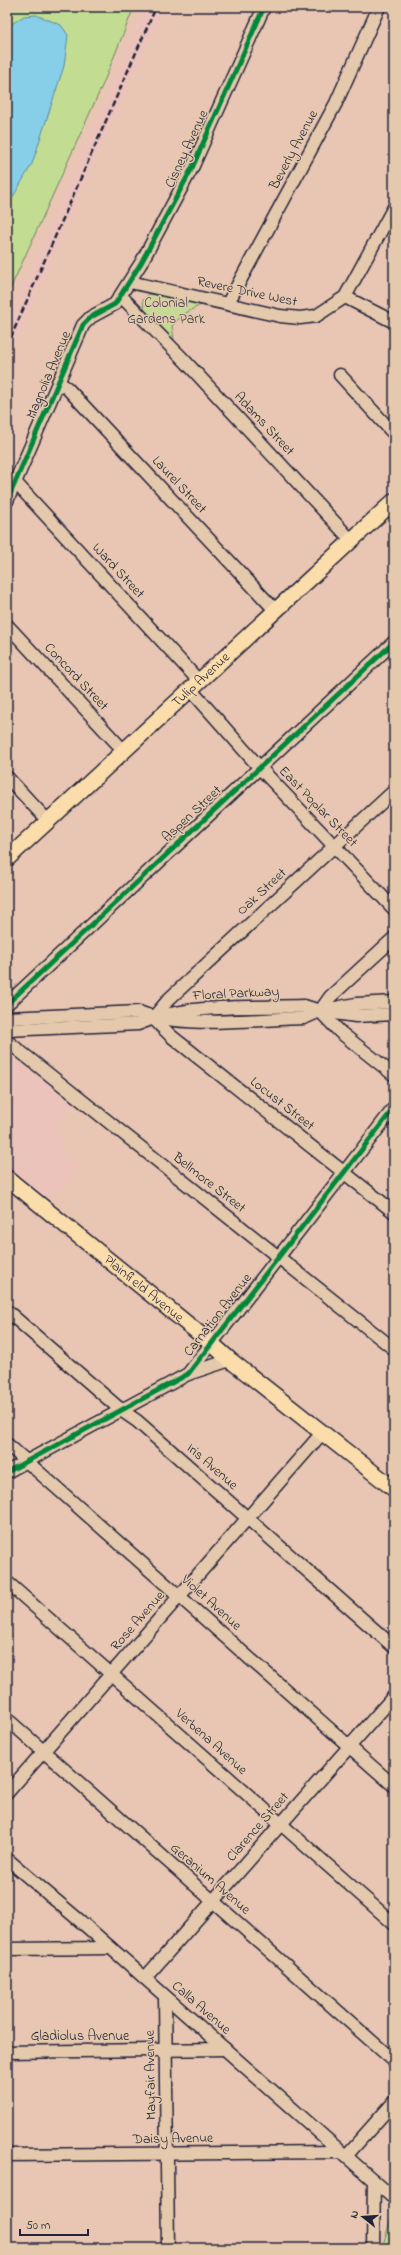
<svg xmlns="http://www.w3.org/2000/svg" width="401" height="2255" font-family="'Indie Flower',sans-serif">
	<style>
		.built { fill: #ecc3bb }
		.green { fill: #c2dc92; stroke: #727f66 }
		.water { fill: #87cfe8; stroke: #5f8aa3 }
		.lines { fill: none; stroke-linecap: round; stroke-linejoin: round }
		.minor-casing { stroke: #22223b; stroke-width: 15 }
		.major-casing { stroke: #22223b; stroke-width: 18 }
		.minor { stroke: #e5c9ac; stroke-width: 12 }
		.major { stroke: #faddab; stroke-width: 15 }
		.rail { stroke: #22223b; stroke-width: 2.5; stroke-dasharray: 6 3; stroke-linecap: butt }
		.cycleway-casing { stroke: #e5c9ac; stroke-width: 8 }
		.cycleway { stroke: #00873e; stroke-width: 5 }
		.labels { text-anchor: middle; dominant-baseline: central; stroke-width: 3; stroke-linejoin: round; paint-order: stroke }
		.street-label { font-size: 14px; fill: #22223b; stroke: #e5c9ac }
		.park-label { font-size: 14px; fill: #3a3e48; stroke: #e5c9ac }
	</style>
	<rect width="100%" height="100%" fill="#e8c6b3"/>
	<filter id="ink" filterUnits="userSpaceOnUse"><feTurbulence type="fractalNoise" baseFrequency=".025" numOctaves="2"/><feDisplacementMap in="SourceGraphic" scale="8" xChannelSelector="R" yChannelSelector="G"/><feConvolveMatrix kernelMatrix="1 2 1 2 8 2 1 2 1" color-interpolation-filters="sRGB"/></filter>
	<g filter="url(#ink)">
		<g class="built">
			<path d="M145 7H166L107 135 7 363V321Z"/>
			<path d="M16 1051 78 1100 53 1131 65 1141 60 1147 64 1151 61 1155 78 1168 45 1208 7 1176V1063Z"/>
		</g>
		<g class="green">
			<path d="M7 7H134L103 84 7 296Z"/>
			<path d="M149 294H155L203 304C190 310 181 315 172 326L174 340 144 309 143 300Z"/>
			<path d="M394 2208V2248H382Z"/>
		</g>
		<path class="water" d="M36 15 61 25 68 35 64 66 32 164 7 207V27L24 16Z"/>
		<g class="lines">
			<g class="minor-casing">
				<g id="minor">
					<path d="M130 282 280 316 300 318 316 316 345 297 394 207"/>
					<path d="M121 296 184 360 351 540"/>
					<path d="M345 297 394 322"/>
					<path d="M228 303 336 103 379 7"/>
					<path d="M340 375 394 434"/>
					<path d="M58 382 67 388 275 610"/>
					<path d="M15 482 199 681"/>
					<path d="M7 501 83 325 91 317 115 304 141 263 192 168 264 7"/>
					<path d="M7 625 124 751"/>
					<path d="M190 689 260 768 394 909"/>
					<path d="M7 777 48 821"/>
					<path d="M394 938 330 997 320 1011 340 1032 394 1075"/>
					<path d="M7 1004 394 642"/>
					<path d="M7 1018 139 1012C181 1029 257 1019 304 1018L320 1011 356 1016 394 1014"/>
					<path d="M153 1018 169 999 394 791"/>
					<path d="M153 1018 171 1036 394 1212"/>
					<path d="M7 1030 138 1024C187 1003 252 1008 304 1006L320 1011 356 1004 394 1002"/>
					<path d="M7 1041 394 1349"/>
					<path d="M7 1311 121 1410 137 1421 394 1647"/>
					<path d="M188 1374 230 1360"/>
					<path d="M7 1444 394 1786"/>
					<path d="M7 1472 188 1374 394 1108"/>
					<path d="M7 1582 394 1924"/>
					<path d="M7 1719 394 2061"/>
					<path d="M7 1793 323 1432"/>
					<path d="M7 1859 86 1926 391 2196"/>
					<path d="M7 1949 111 1948"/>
					<path d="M145 1978 394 1696"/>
					<path d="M165 1997 168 2248"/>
					<path d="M7 2052 225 2049"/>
					<path d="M7 2155 339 2152"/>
					<path d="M346 2156 394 2102"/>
					<path d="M373 2248 374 2181"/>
				</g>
			</g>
			<g class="major-casing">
				<g id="major">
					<path id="s1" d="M7 859 394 501"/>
					<path id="s2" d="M7 1178 211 1343 230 1360 394 1489"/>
				</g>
			</g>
			<use href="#minor" class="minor"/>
			<use href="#major" class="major"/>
			<path class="rail" d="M7 346 156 7"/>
			<g class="cycleway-casing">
				<g id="cycleway">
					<path d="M7 501 83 325 91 317 115 304 141 263 192 168 264 7"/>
					<path d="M7 1004 394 642"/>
					<path d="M7 1472 188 1374 394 1108"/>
				</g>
			</g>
			<use href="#cycleway" class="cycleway"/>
		</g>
	</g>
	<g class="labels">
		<g class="street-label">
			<text transform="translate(187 149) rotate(-65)">Cisney Avenue</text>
			<text transform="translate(294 150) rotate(-62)">Beverly Avenue</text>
			<text transform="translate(247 292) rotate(12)">Revere Drive West</text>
			<text transform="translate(49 375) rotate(-67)">Magnolia Avenue</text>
			<text transform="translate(264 424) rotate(47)">Adams Street</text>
			<text transform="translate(179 485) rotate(47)">Laurel Street</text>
			<text transform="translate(118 571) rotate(47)">Ward Street</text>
			<text transform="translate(76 677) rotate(47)">Concord Street</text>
			<text stroke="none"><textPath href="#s1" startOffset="264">Tulip Avenue</textPath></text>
			<text transform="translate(318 807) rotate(46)">East Poplar Street</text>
			<text transform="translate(192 814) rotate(-43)">Aspen Street</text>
			<text transform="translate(262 892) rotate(-43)">Oak Street</text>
			<text transform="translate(236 994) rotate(-3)">Floral Parkway</text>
			<text transform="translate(282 1104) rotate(38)">Locust Street</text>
			<text transform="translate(209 1183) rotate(38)">Bellmore Street</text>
			<text stroke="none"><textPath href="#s2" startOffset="176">Plainfield Avenue</textPath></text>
			<text transform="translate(218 1315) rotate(-52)">Carnation Avenue</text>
			<text transform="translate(212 1467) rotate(41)">Iris Avenue</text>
			<text transform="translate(211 1603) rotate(42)">Violet Avenue</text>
			<text transform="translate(138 1621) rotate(-49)">Rose Avenue</text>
			<text transform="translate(211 1742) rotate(42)">Verbena Avenue</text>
			<text transform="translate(258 1827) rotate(-49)">Clarence Street</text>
			<text transform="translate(210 1879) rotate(41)">Geranium Avenue</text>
			<text transform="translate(201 2008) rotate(41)">Calla Avenue</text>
			<text x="80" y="2036">Gladiolus Avenue</text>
			<text transform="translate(151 2075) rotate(-91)">Mayfair Avenue</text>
			<text transform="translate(173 2139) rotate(-1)">Daisy Avenue</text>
		</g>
		<g class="park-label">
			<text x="166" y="303">Colonial<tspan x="166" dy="16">Gardens Park</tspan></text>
		</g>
	</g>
	<rect width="401" height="2255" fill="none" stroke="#e5c9ac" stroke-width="24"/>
	<rect x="12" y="12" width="377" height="2231" fill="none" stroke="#22223b" stroke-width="1.5" filter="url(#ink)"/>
	<g transform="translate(363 2217) rotate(287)" stroke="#e5c9ac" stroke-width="3" paint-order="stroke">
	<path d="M0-3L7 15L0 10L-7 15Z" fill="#22223b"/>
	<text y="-6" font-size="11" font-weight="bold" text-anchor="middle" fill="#22223b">N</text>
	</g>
	<path d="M20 2229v6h68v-6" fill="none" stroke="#22223b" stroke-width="2"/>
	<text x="26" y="2229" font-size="12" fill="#22223b" stroke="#e5c9ac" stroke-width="3" paint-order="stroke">50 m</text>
</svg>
